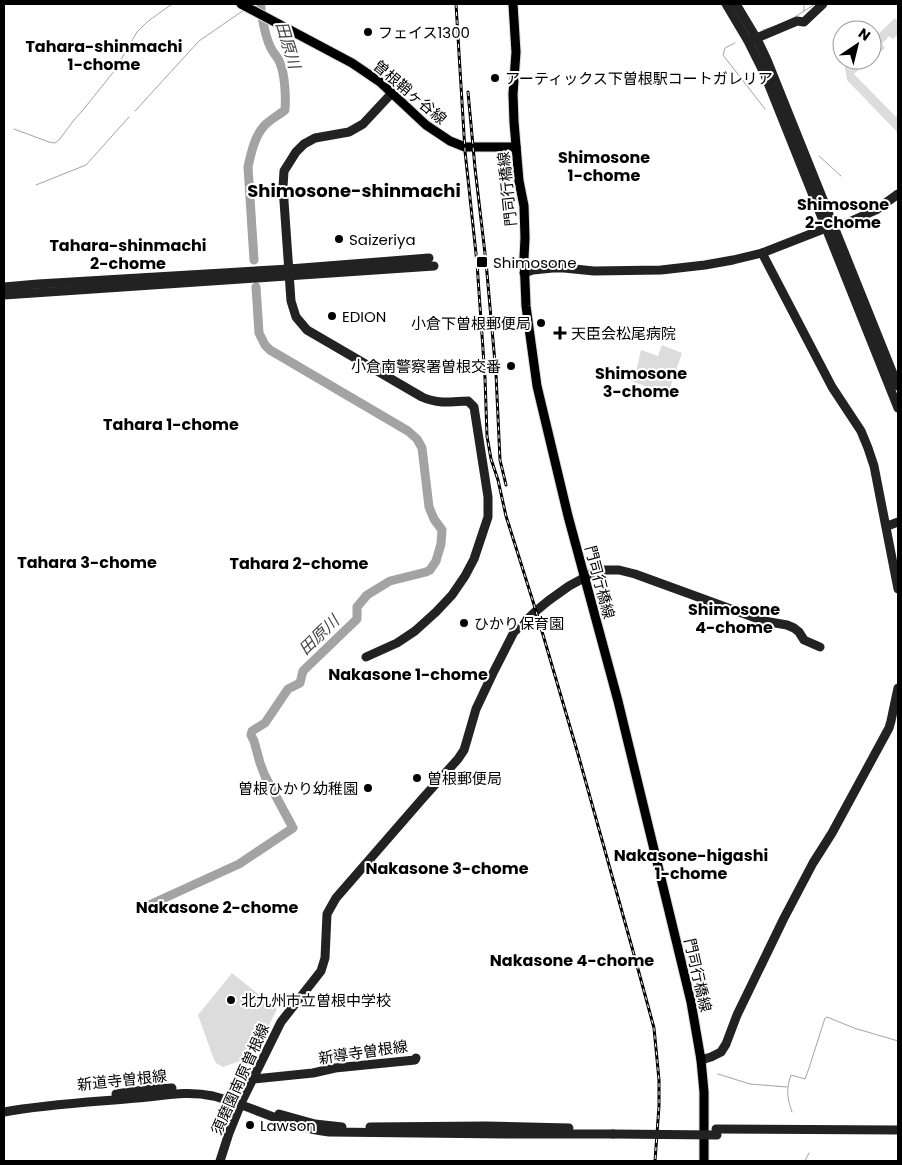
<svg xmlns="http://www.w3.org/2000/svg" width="902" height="1165" font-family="Poppins,'Noto Sans JP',sans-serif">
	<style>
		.green { fill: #dcdcdc }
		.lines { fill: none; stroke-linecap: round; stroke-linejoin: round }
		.stream { stroke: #a3a3a3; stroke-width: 1 }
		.river { stroke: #a3a3a3; stroke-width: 9 }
		.primary-casing { stroke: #dbdbdb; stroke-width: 11 }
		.secondary { stroke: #222; stroke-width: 9 }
		.primary { stroke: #000; stroke-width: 9 }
		.rail-casing { stroke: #000; stroke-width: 3 }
		.rail { stroke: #fff; stroke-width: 1; stroke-dasharray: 4; stroke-linecap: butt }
		.secondary-bridge { stroke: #222; stroke-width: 9 }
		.poi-dot { fill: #000; stroke: #fff; stroke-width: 2 }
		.labels { text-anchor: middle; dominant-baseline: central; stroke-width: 4; stroke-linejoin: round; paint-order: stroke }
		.poi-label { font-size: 15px; fill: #000; stroke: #fff; text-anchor: start }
		.street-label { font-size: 15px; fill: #000; stroke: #fff }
		.water-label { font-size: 16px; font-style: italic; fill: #444; stroke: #fff }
		.neighbourhood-label { font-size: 16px; font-weight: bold; fill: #000; stroke: #fff }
		.quarter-label { font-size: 18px; font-weight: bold; fill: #000; stroke: #fff }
	</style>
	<rect width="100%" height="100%" fill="#fff"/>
	<g class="green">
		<path d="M895 18 898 22V34L893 39 889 36 882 44 885 48 870 62 867 61 854 74 896 117 898 115V133L847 80 845 68 851 60H872V40Z"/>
		<path d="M662 345 682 353 668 394 631 381 636 372 641 350 658 356Z"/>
		<path d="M232 973 277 1009 254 1056 223 1067 216 1063 213 1057 198 1015Z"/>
	</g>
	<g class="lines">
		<g class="stream">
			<path d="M804 4V11"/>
			<path d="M795 17 815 4"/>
			<path d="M763 30 775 26"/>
			<path d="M735 43 725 48 723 55 765 109"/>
			<path d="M135 111 199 41 244 10"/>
			<path d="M14 129 49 142 55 143 59 140 74 120 83 110 115 70 137 32 147 22 172 4"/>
			<path d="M819 156 841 176"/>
			<path d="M36 185 86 165 129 117"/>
			<path d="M718 1074 750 1084 787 1087"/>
			<path d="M792 1112C787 1098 786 1089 791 1075L805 1079 809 1068 825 1018 827 1017 854 1028 898 1041"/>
			<path d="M805 1161 809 1153"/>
		</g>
		<g class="river">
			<path d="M254 260 248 167C251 153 255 135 265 125 271 119 279 115 285 110 286 97 285 75 280 63 278 57 272 52 270 46 266 38 260 12 261 4"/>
			<path d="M147 906 239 864 293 828 265 776 260 763 254 741 251 735 252 731 265 723 288 689 300 683 303 671 357 619V607L367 595 390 581 426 572 430 570 436 561 441 544 442 530 434 519 429 507 422 448 417 439 408 431 270 350 265 345 259 333 256 287"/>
		</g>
		<g class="primary-casing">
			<g id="primary">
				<path d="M241 4 352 63 380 82 426 125 450 141 465 147H516"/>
				<path d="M513 4 516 52 513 94 514 122 519 181 524 206 525 238 524 258 526 306 537 386 568 516 618 701 691 1002 701 1060 704 1092V1161"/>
			</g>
		</g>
		<g class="secondary">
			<path d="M726 4 748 41 764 73 898 408"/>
			<path d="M736 4 757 39 767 60 898 386"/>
			<path d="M752 40 797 21 804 22 823 4"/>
			<path d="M762 253 832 387 861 431 868 448 874 466 898 589"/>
			<path d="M524 273 533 270 553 268H564L594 271 661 270 705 265 733 260 762 253 826 228 849 222 876 210 898 194"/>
			<path d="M4 287 38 284 289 269 429 258"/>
			<path d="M4 295 434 266"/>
			<path d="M886 525H890L898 522"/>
			<path d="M366 657 397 643 415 631 436 612 452 595 465 576 474 559 488 517V497L474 407 468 401C452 402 437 404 422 397L307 330 296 317 291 301 283 187 284 171 296 152 304 144 315 138 349 132 363 124 391 94"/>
			<path d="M701 1060 711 1057 721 1052 726 1044 737 1015 784 918 813 863 832 833 889 728 891 721 898 688"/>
			<path d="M253 1079 313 1073 335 1068 415 1060 416 1058"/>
			<path d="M116 1094 151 1089 172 1088"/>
			<path d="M4 1112C47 1104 92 1102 137 1098 163 1096 186 1090 213 1096 253 1106 287 1127 329 1132L505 1134H613"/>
			<path d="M279 1114 315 1124 342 1127"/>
			<path d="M370 1127 486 1126 569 1128"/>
			<path d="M716 1129 898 1130"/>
			<path d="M220 1161 229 1133 242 1101 281 1022 321 971 325 958 327 914 336 898 423 798 458 759 464 750 467 740 476 709 493 673 514 632 536 611 548 601 569 586 591 574 599 570H619L635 574 764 621 787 625 794 628 799 632 804 640 820 647"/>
		</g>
		<use href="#primary" class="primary"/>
		<g class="rail-casing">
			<g id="rail">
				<path d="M456 4 465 151 477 263 485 378 487 436 491 459 498 480 506 516 536 611 578 754 638 969 654 1028 659 1080V1106L655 1161"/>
				<path d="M468 92 475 168 486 262 496 374 500 460 506 485"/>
			</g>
		</g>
		<use href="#rail" class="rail"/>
		<path class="secondary-bridge" d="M613 1134 717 1135"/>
	</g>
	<g class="poi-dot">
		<circle cx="368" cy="32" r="5"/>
		<circle cx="495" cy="78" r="5"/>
		<circle cx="339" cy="239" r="5"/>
		<rect x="476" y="256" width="12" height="12" rx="2.5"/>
		<circle cx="332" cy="316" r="5"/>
		<circle cx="541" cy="323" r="5"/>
		<path d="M557.5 325.5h5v5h5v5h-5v5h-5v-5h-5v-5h5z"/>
		<circle cx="511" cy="366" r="5"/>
		<circle cx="464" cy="623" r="5"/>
		<circle cx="417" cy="778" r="5"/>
		<circle cx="368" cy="788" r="5"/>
		<circle cx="231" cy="1000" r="5"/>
		<circle cx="250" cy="1125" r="5"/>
	</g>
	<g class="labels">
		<g class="poi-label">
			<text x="378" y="32">フェイス1300</text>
			<text x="505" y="78">アーティックス下曽根駅コートガレリア</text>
			<text x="349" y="239">Saizeriya</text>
			<text x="493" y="262">Shimosone</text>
			<text x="342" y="316">EDION</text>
			<text x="531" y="323" text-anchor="end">小倉下曽根郵便局</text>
			<text x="571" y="333">天臣会松尾病院</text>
			<text x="501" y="366" text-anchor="end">小倉南警察署曽根交番</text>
			<text x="474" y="623">ひかり保育園</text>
			<text x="427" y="778">曽根郵便局</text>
			<text x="358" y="788" text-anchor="end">曽根ひかり幼稚園</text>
			<text x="241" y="1000">北九州市立曽根中学校</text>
			<text x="260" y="1125">Lawson</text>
		</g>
		<g class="street-label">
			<text transform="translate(410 92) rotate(40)">曽根鞘ヶ谷線</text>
			<text transform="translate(507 189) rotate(-96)">門司行橋線</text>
			<text transform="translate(600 582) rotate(75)">門司行橋線</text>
			<text transform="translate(698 975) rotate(77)">門司行橋線</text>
			<text transform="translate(363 1052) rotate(-8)">新導寺曽根線</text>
			<text transform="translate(240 1079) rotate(-66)">須磨園南原曽根線</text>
			<text transform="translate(122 1080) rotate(-6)">新道寺曽根線</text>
		</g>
		<g class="water-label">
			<text transform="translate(288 45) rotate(73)">田原川</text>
			<text transform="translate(319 635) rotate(-44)">田原川</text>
		</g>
		<g class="neighbourhood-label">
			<text x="104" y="46">Tahara-shinmachi<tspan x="104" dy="18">1-chome</tspan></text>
			<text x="604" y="157">Shimosone<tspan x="604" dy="18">1-chome</tspan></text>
			<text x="843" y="204">Shimosone<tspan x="843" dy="18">2-chome</tspan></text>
			<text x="128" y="245">Tahara-shinmachi<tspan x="128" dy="18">2-chome</tspan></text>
			<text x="641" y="373">Shimosone<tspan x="641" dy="18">3-chome</tspan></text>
			<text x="171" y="424">Tahara 1-chome</text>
			<text x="87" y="562">Tahara 3-chome</text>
			<text x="299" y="563">Tahara 2-chome</text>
			<text x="734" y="609">Shimosone<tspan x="734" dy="18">4-chome</tspan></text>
			<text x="408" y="674">Nakasone 1-chome</text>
			<text x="691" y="855">Nakasone-higashi<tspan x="691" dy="18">1-chome</tspan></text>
			<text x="447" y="868">Nakasone 3-chome</text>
			<text x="217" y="907">Nakasone 2-chome</text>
			<text x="572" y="960">Nakasone 4-chome</text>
		</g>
		<g class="quarter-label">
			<text x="354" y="190">Shimosone-shinmachi</text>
		</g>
	</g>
	<rect width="902" height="1165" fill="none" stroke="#000000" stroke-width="10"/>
	<g transform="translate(857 45) rotate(35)"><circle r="24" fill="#ffffff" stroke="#999999"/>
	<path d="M0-4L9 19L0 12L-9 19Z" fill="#000000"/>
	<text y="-8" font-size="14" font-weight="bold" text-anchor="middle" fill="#000000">N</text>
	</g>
</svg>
